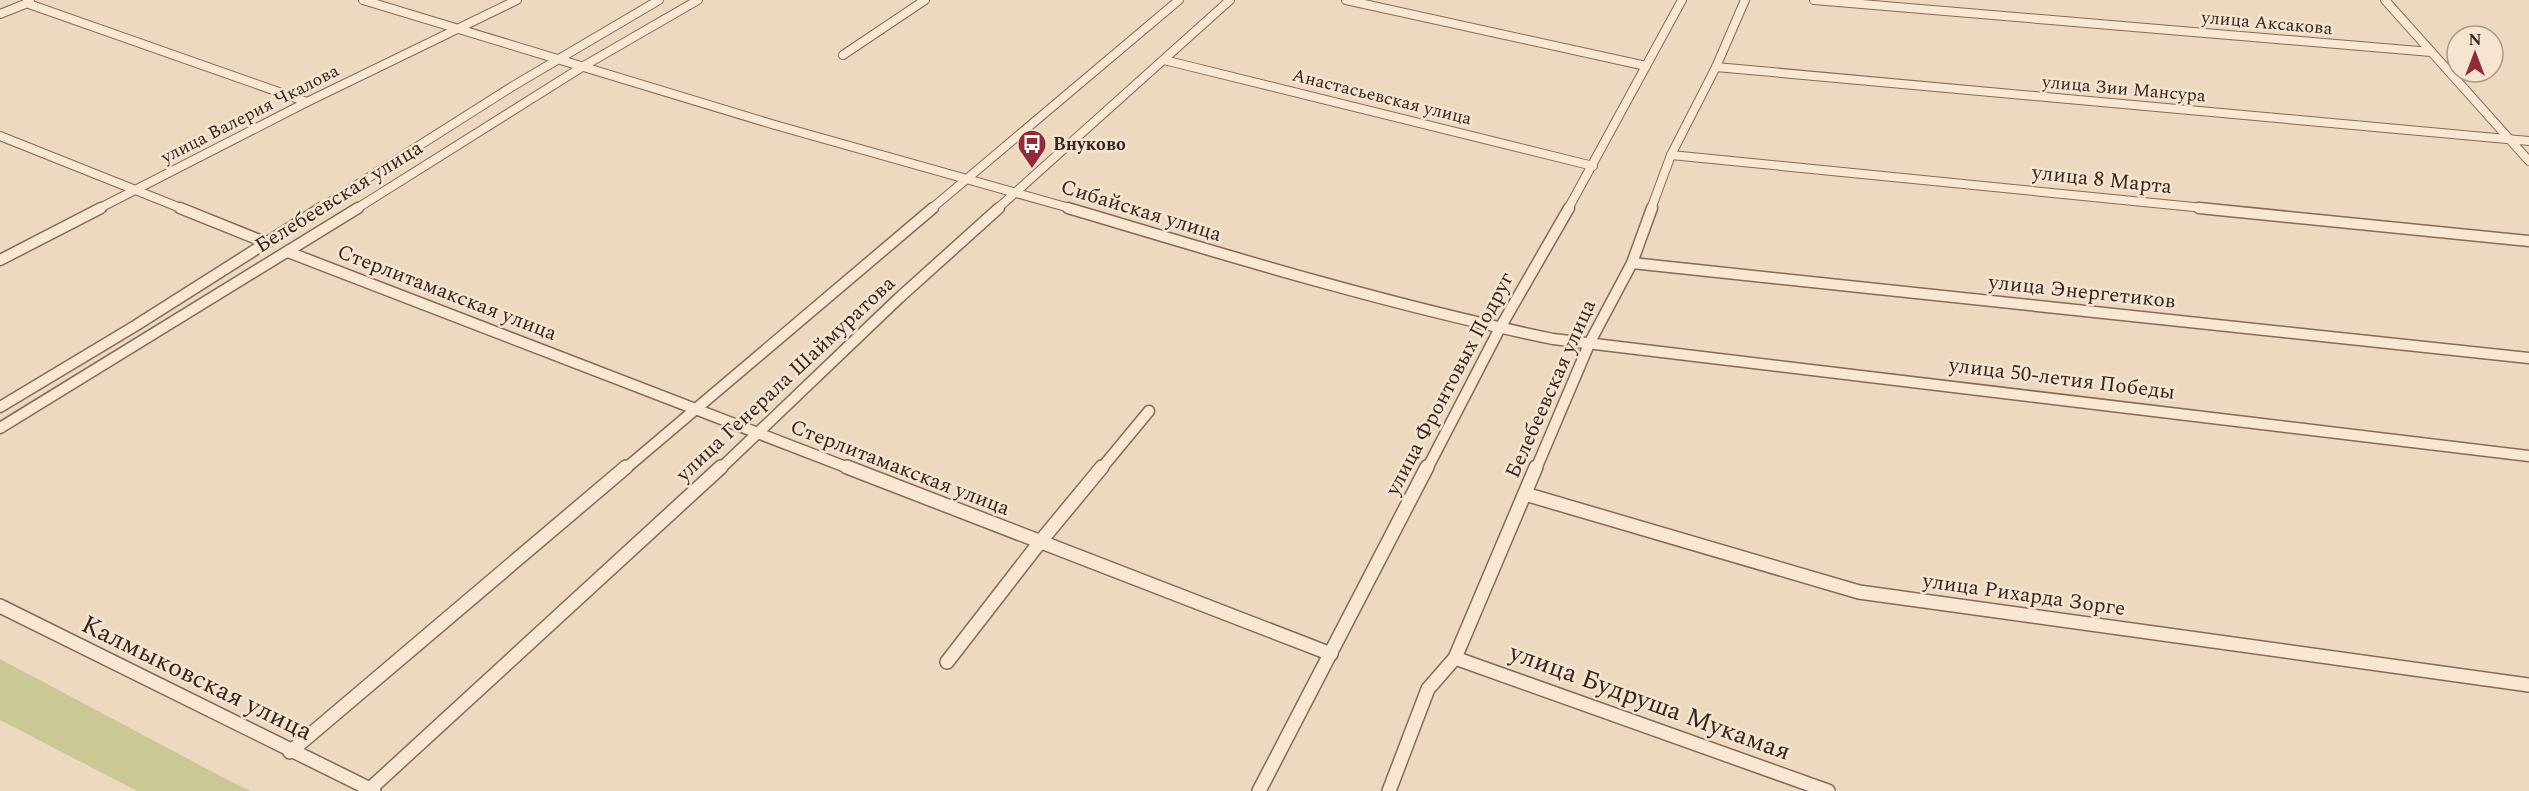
<svg xmlns="http://www.w3.org/2000/svg" width="2529" height="791" font-family="Spectral,serif">
	<style>
		.green { fill: #cac995 }
		.lines { fill: none; stroke-linecap: round; stroke-linejoin: round }
		.minor-far2-casing { stroke: #856a59; stroke-width: 10 }
		.minor-far1-casing { stroke: #856a59; stroke-width: 13 }
		.minor-casing { stroke: #856a59; stroke-width: 16 }
		.minor-far2 { stroke: #f8e7d3; stroke-width: 8 }
		.minor-far1 { stroke: #f8e7d3; stroke-width: 10 }
		.minor { stroke: #f8e7d3; stroke-width: 13 }
		.labels { text-anchor: middle; dominant-baseline: central; stroke-width: 5; stroke-linejoin: round; paint-order: stroke }
		.far-street-label { font-size: 18px; fill: #35251d; stroke: #f4e4d0 }
		.far-poi-label { font-size: 18px; font-weight: bold; fill: #35251d; stroke: #f4e4d0; text-anchor: start }
		.street-label { font-size: 21px; fill: #35251d; stroke: #f4e4d0 }
		.near-street-label { font-size: 26px; fill: #35251d; stroke: #f4e4d0 }
	</style>
	<rect width="100%" height="100%" fill="#edd9c0"/>
	<path class="green" d="M0 659 226 779 251 791H137L0 720Z"/>
	<g class="lines">
		<g class="minor-far2-casing">
			<g id="minor-far2">
				<path d="M363 0 775 125 1073 209"/>
				<path d="M1346 0 1646 66"/>
				<path d="M1814 0 2431 52"/>
				<path d="M2385 0 2529 161"/>
				<path d="M26 3 307 102"/>
				<path d="M0 14 30 2"/>
				<path d="M843 55 925 0"/>
				<path d="M1164 60 1593 166"/>
				<path d="M1716 67 2529 141"/>
				<path d="M0 136 183 209"/>
				<path d="M1671 155 2214 209"/>
				<path d="M98 209 307 102 517 0"/>
				<path d="M319 209 513 86 659 0"/>
				<path d="M356 209 582 67 698 0"/>
				<path d="M931 209 1179 0"/>
				<path d="M997 209 1230 0"/>
				<path d="M1568 209 1682 0"/>
				<path d="M1651 209 1671 155 1716 67 1745 0"/>
			</g>
		</g>
		<g class="minor-far1-casing">
			<g id="minor-far1">
				<path d="M180 208 267 243"/>
				<path d="M1068 208C1228 256 1389 305 1553 339L2529 456"/>
				<path d="M2199 208 2529 241"/>
				<path d="M288 252 851 469"/>
				<path d="M0 260 101 208"/>
				<path d="M1632 263 2529 358"/>
				<path d="M0 407 135 326 321 208"/>
				<path d="M0 428 358 208"/>
				<path d="M625 469 933 208"/>
				<path d="M720 469 899 298 999 208"/>
				<path d="M1101 469 1149 411"/>
				<path d="M1427 469 1500 328 1569 208"/>
				<path d="M1536 469 1590 342 1632 263 1652 208"/>
			</g>
		</g>
		<g class="minor-casing">
			<g id="minor">
				<path d="M847 467 1331 654"/>
				<path d="M1525 494 1859 592 2529 685"/>
				<path d="M0 606 374 791"/>
				<path d="M1455 658 1828 791"/>
				<path d="M947 662 1040 542 1102 467"/>
				<path d="M290 752 626 467"/>
				<path d="M370 789 721 467"/>
				<path d="M1259 791 1427 467"/>
				<path d="M1389 791 1428 689 1455 658 1536 467"/>
			</g>
		</g>
		<use href="#minor-far2" class="minor-far2"/>
		<use href="#minor-far1" class="minor-far1"/>
		<use href="#minor" class="minor"/>
	</g>
	<defs>
		<g id="bus-pin" transform="scale(1.5)"><path d="M0 17L-7.5 6A9.5 9.5 0 1 1 7.5 6Z" fill="#932a3a" stroke="#f4e4d0"/><path d="M-5-6H5V4H4V6H2V4H-2V6H-4V4H-5ZM-3.5-4V0h7V-4ZM-3.5 1.2v1.5H-2V1.2ZM2 1.2v1.5H3.5V1.2Z" fill="#fff"/></g>
	</defs>
	<g fill-rule="evenodd">
		<use href="#bus-pin" x="1032" y="144"/>
	</g>
	<g class="labels">
		<g class="far-street-label">
			<text transform="translate(2267 23) rotate(5)">улица Аксакова</text>
			<text transform="translate(2124 89) rotate(5)">улица Зии Мансура</text>
			<text transform="translate(1382 97) rotate(14)">Анастасьевская улица</text>
			<text transform="translate(250 114) rotate(-27)">улица Валерия Чкалова</text>
		</g>
		<g class="far-poi-label">
			<text x="1053" y="144">Внуково</text>
		</g>
		<g class="street-label">
			<text transform="translate(2102 180) rotate(6)">улица 8 Марта</text>
			<text transform="translate(339 197) rotate(-32)">Белебеевская улица</text>
			<text transform="translate(1141 211) rotate(17)">Сибайская улица</text>
			<text transform="translate(2082 292) rotate(6)">улица Энергетиков</text>
			<text transform="translate(447 293) rotate(21)">Стерлитамакская улица</text>
			<text transform="translate(786 379) rotate(-43)">улица Генерала Шаймуратова</text>
			<text transform="translate(2062 379) rotate(7)">улица 50-летия Победы</text>
			<text transform="translate(1450 384) rotate(-62)">улица Фронтовых Подруг</text>
			<text transform="translate(1551 389) rotate(-66)">Белебеевская улица</text>
			<text transform="translate(900 468) rotate(21)">Стерлитамакская улица</text>
			<text transform="translate(2024 595) rotate(8)">улица Рихарда Зорге</text>
		</g>
		<g class="near-street-label">
			<text transform="translate(197 678) rotate(26)">Калмыковская улица</text>
			<text transform="translate(1650 702) rotate(20)">улица Будруша Мукамая</text>
		</g>
	</g>
	<g transform="translate(2475 54)"><circle r="28" fill="#f4e4d0" stroke="#a89888" stroke-width="1.5"/>
	<path d="M0-4.5L10 22L0 15L-10 22Z" fill="#932a3a"/>
	<text y="-9" font-size="16" font-weight="bold" text-anchor="middle" fill="#35251d">N</text>
	</g>
</svg>
